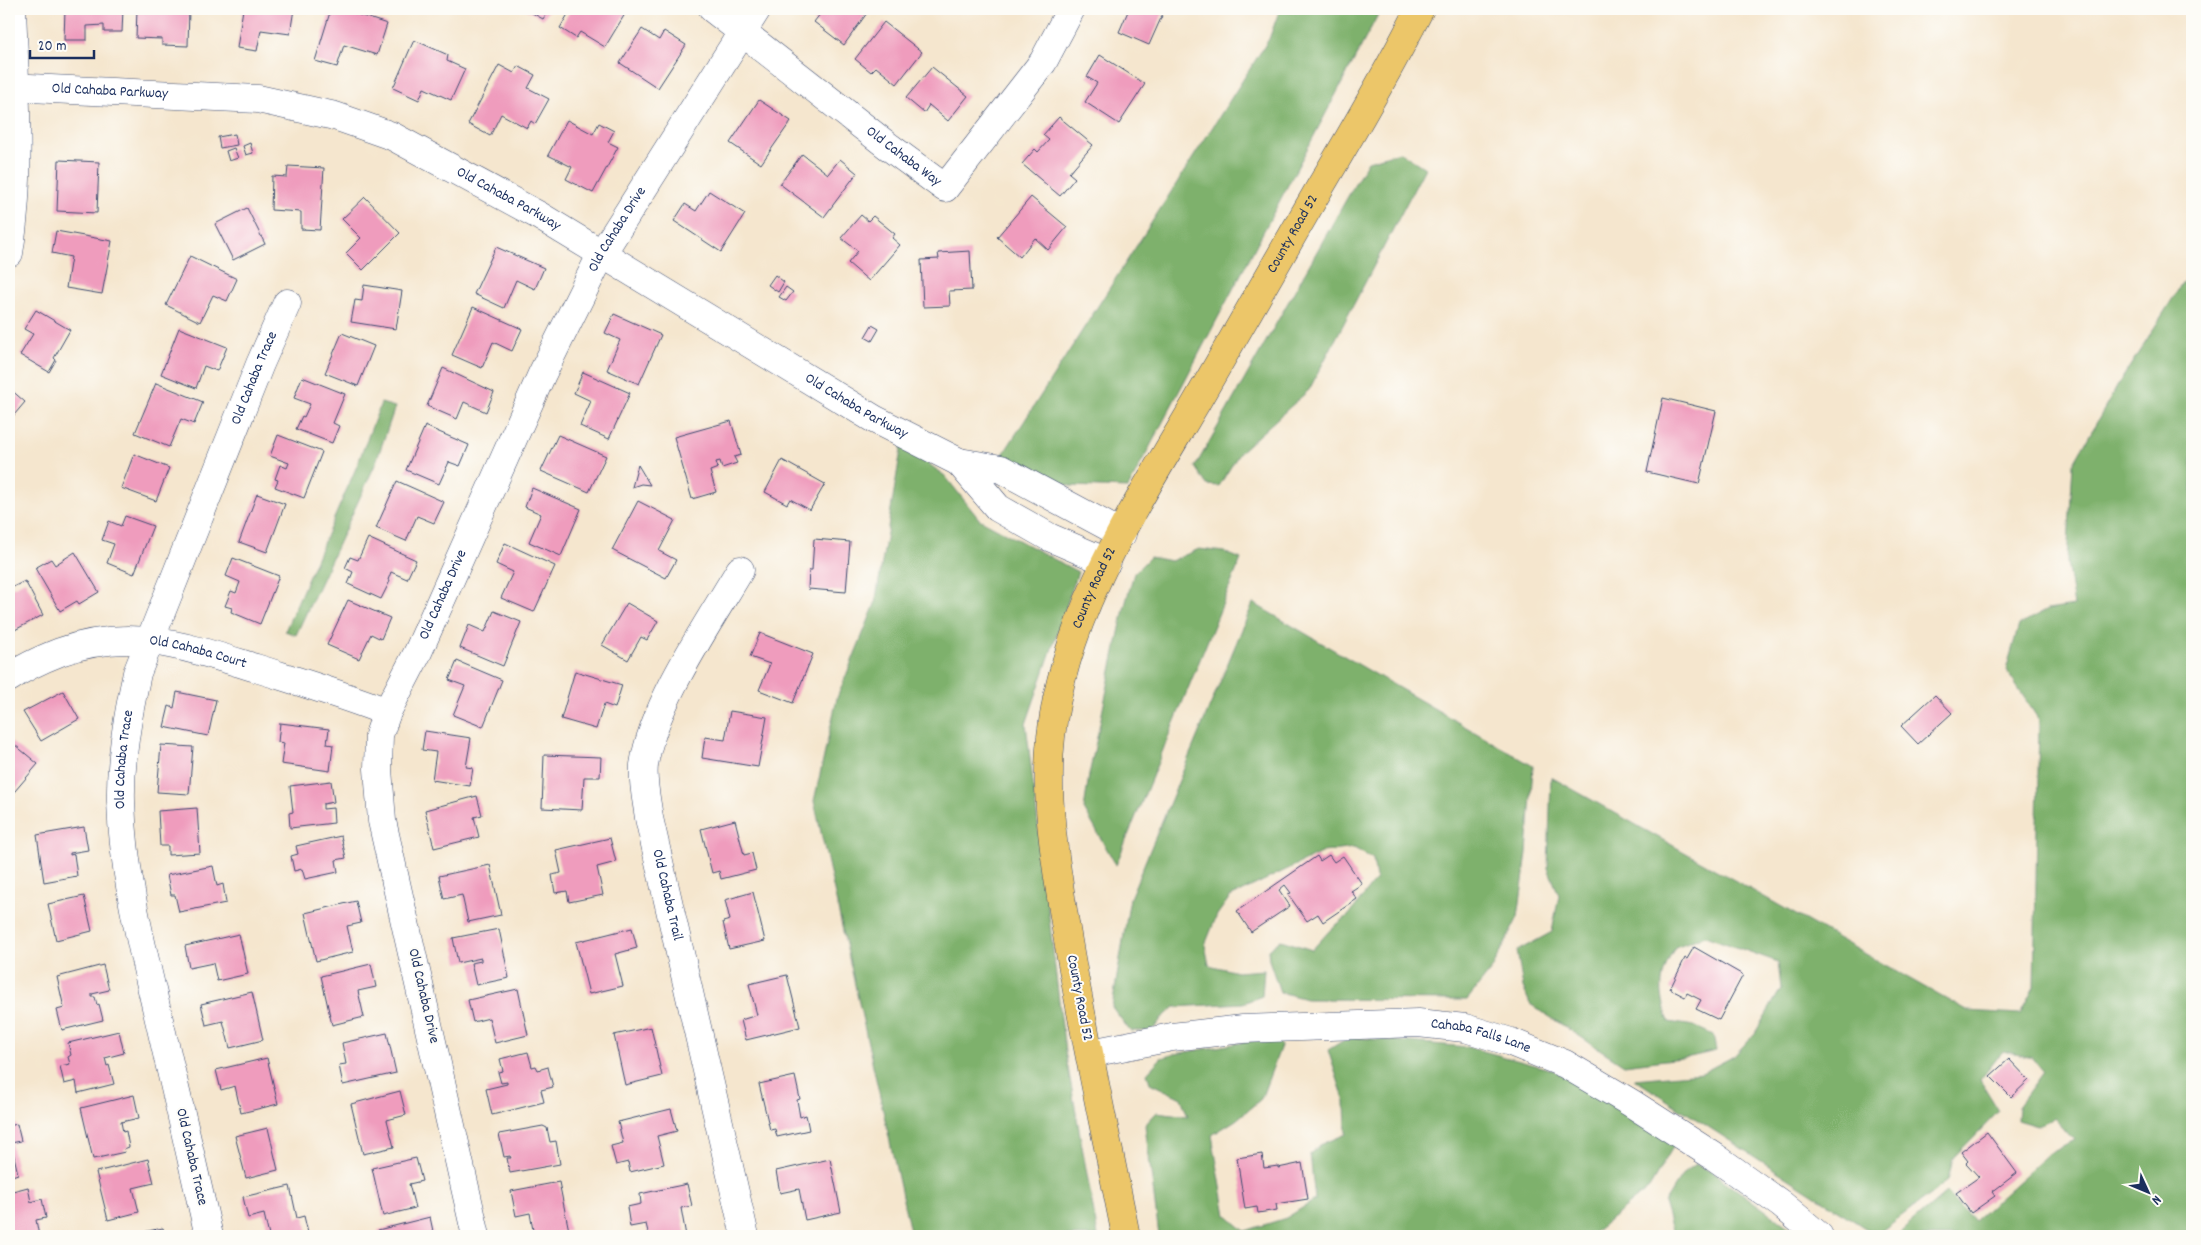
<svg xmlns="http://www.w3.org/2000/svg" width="2201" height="1245" font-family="Dekko,sans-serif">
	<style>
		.forest { fill: #7eb16c; stroke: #4c7065 }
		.building { fill: #ef9cbd }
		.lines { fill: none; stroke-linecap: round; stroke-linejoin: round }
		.minor-casing { stroke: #3c4a6f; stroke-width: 29 }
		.major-casing { stroke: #3c4a6f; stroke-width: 29 }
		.minor { stroke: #fff; stroke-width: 28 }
		.major { stroke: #ecc669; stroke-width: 28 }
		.labels { text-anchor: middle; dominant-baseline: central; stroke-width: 4; stroke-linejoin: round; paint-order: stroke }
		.street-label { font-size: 15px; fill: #1b2f5e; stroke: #fdfcf7 }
	</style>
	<rect width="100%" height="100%" fill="#fdfcf7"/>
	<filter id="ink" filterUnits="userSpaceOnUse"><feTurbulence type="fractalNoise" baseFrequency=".02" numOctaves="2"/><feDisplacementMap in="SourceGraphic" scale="10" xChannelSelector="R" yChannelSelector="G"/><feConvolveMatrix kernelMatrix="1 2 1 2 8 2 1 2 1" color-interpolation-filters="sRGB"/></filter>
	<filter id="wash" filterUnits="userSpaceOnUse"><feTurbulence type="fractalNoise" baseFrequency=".0096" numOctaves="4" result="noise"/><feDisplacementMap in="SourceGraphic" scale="20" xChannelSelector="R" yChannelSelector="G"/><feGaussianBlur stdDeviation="1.12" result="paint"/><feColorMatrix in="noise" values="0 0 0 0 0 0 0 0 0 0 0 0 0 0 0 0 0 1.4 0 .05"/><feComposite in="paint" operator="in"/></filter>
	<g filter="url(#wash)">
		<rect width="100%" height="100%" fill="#f5e6ce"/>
		<g class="forest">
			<path d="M1280 9H1381L1128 488 1070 486 1000 459 1269 39Z"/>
			<path d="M1400 152 1425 168 1309 390 1240 452 1219 486 1207 485 1195 467 1368 161Z"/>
			<path d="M2192 268V1236H1896L1947 1192 1974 1221 2051 1152 2074 1140 2054 1118 2037 1126 2017 1120 2018 1106 2043 1072 2032 1058 2003 1051 1980 1080 1999 1111 1953 1158 1948 1181 1876 1235 1634 1079 1702 1073 1734 1056 1755 1033 1781 989 1778 962 1705 936 1675 947C1659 977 1658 990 1669 1022L1694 1026 1713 1035 1716 1051 1690 1057 1624 1065 1530 1004 1523 987 1517 951 1552 932 1559 895 1548 868 1551 777 1967 1011 2020 1014 2034 987 2039 720 2006 670 2019 625 2047 610 2074 606 2067 561 2073 464 2118 385Z"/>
			<path d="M381 403 395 407 375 465 296 635 285 631 356 468Z"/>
			<path d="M902 444 945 476 979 519 1078 572 1026 724 1065 1051 1098 1236H911L814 801 837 698 875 604Z"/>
			<path d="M1199 549 1224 552 1241 559 1116 865 1084 809 1089 775 1124 609 1134 573 1150 557 1171 561Z"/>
			<path d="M1253 603 1533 766 1527 853 1518 917 1492 969 1467 1000 1306 999 1280 992 1269 960 1268 950 1281 940 1312 950 1331 929 1349 915 1376 879 1373 859 1354 848 1323 852 1230 897 1217 915 1205 945 1209 965 1237 972 1264 970 1262 996 1243 1003 1175 1007 1162 1018 1152 1031H1130L1112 1007 1130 898Z"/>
			<path d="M1275 1037 1281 1046 1261 1099 1236 1120 1212 1135 1226 1215 1245 1231 1286 1218 1315 1200 1310 1154 1320 1145 1346 1134 1345 1102 1328 1050 1349 1037 1468 1047 1553 1070 1676 1142 1649 1188 1590 1236H1159L1145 1125 1157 1112 1188 1116 1181 1098 1150 1083 1147 1073 1161 1058 1175 1054Z"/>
			<path d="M1695 1164 1712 1172 1801 1236H1674L1664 1203 1684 1172Z"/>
		</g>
		<g id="blocks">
			<g class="building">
				<path d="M65 9H123L122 32H104V25L87 26V40H64Z"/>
				<path d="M137 9H189L188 46 162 45V39L136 38Z"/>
				<path d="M243 9H294L290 34 261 30 257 51 237 48Z"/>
				<path d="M331 9H341L387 24 377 55 344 45 337 67 315 61Z"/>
				<path d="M525 9H549L543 19Z"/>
				<path d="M571 9H600L604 11 605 9H628L605 47 580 32 576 38 560 28Z"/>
				<path d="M824 9H862L867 13 844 45 814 22Z"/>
				<path d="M1129 9H1165L1149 45 1119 32Z"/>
				<path d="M884 22 922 52 897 84 876 67 871 72 855 59Z"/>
				<path d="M642 29 659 40 664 31 686 45 658 88 620 63Z"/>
				<path d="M414 40 448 55 447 61 465 69 451 100 424 88 419 100 393 88Z"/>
				<path d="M1100 55 1145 84 1119 124 1085 102 1097 83 1087 77Z"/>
				<path d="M499 65 514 73 518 66 535 75 528 88 549 99 535 124 531 121 527 128 501 114 490 136 468 124Z"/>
				<path d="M932 67 968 96 948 121 929 105 924 113 906 98Z"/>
				<path d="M759 100 791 121 761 164 730 143Z"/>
				<path d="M1059 117 1093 145 1069 173 1075 178 1060 196 1022 164 1035 149 1038 152 1049 140 1043 135Z"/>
				<path d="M567 120 593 134 599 123 614 131 608 142 618 147 593 193 566 179 572 167 548 155Z"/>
				<path d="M235 134 237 145 220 148 218 137Z"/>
				<path d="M250 143 253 153 246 155 243 146Z"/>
				<path d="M234 148 238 158 229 161 226 151Z"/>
				<path d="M802 154 828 174 840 159 857 173 824 217 780 184Z"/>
				<path d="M59 160 99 162 97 213 57 211Z"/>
				<path d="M288 166 324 168 320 230 301 229V212L271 210 272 176 287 177Z"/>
				<path d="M709 191 745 214 721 252 674 221 685 204 696 211Z"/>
				<path d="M365 197 400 233 363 270 346 253 361 238 342 219Z"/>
				<path d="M1031 197 1067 227 1048 250 1035 238 1020 257 997 237Z"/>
				<path d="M247 208 265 244 233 260 215 224Z"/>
				<path d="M861 215 868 221 873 216 895 234 892 238 900 245 869 281 848 263 858 251 841 238Z"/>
				<path d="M56 231 112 241 102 294 66 288 71 257 52 253Z"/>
				<path d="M496 247 544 268 535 289 516 280 504 308 474 294Z"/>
				<path d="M970 251 972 290 949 291 950 306 923 307 921 260 939 259 938 253Z"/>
				<path d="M190 256 237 279 227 301 213 295 200 322 166 305Z"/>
				<path d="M775 275 784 282 778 292 768 285Z"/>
				<path d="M364 285 402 291 396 329 351 322 355 300 362 301Z"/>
				<path d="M786 287 793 292 786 301 779 297Z"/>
				<path d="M473 307 522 329 512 351 493 342 482 368 452 355Z"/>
				<path d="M36 310 70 330 54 358 56 360 49 372 20 355 33 334 24 329Z"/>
				<path d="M614 314 661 335 639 384 607 370 620 340 605 333Z"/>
				<path d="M872 325 879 329 872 341 865 337Z"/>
				<path d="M179 328 227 347 217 371 204 366 196 388 161 374Z"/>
				<path d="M342 333 374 346 358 386 325 373Z"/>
				<path d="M443 368 494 392 486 412 464 402 457 419 427 406Z"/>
				<path d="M583 372 630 393 609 439 580 426 591 401 574 393Z"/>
				<path d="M302 377 345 394 333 423 339 426 332 443 296 429 302 416 304 417 310 404 294 398Z"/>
				<path d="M156 383 203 402 194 424 181 419 169 447 135 433Z"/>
				<path d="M9 388 25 402 9 421Z"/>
				<path d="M1663 398 1716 411 1699 484 1647 472Z"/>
				<path d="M731 421 741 455 734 457 737 463 722 468 720 461 716 462 718 468 710 471 716 492 692 499 674 437Z"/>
				<path d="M425 426 469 445 460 466 449 462 439 484 406 470Z"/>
				<path d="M278 435 322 452 304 498 275 487 278 480 275 479 280 465 287 468 289 463 270 456Z"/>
				<path d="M558 435 606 456 589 492 541 471Z"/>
				<path d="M134 454 169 468 156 501 121 488Z"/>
				<path d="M782 460 825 484 810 510 790 499 787 504 765 492Z"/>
				<path d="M638 465 650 485 641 484 632 487Z"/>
				<path d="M397 481 444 502 434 523 417 516 406 541 376 528Z"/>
				<path d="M532 488 581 509 561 556 529 542 541 514 525 507Z"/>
				<path d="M257 494 285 504 267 552 239 542Z"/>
				<path d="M638 501 675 520 659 551 676 560 666 578 612 550Z"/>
				<path d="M125 516 153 526 134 574 107 563 114 544 102 540 109 521 121 526Z"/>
				<path d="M368 538 416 560 407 579 391 572 388 580 390 581 381 599 348 584 353 572 345 568 350 557 358 560Z"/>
				<path d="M814 539 850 542 846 592 808 589 809 570H812Z"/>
				<path d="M505 543 555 566 534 612 501 598 513 572 496 564Z"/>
				<path d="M75 552 99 592 79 604 77 601 60 611 35 568 51 559 55 565Z"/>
				<path d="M233 558 279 576 260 624 231 612 232 608 225 606 231 591 236 593 240 582 226 576Z"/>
				<path d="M25 581 43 615 11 632 9 627V589Z"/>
				<path d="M348 600 390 618 381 639 371 634 359 659 327 645Z"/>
				<path d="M627 603 658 621 647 640 641 637 628 660 602 645Z"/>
				<path d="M494 611 521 622 503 666 460 648 469 625 485 632Z"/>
				<path d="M760 633 813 654 793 703 759 690 770 664 750 657Z"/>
				<path d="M457 661 502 680 483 727 453 715 465 686 449 680Z"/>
				<path d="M575 671 622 685 615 708 604 704 596 729 561 719Z"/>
				<path d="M63 691 79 719 41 741 23 712Z"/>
				<path d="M177 692 216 700 208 736 164 727 169 706 174 708Z"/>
				<path d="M1935 695 1952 713 1918 744 1901 726Z"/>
				<path d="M730 711 767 717 758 767 702 758 705 737 725 740Z"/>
				<path d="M280 723 329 729 327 744 333 745 330 771 281 764 284 743 278 742Z"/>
				<path d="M425 731 471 738 466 767 473 768 470 786 432 780 436 752 422 750Z"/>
				<path d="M9 740 38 764 9 798Z"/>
				<path d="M161 745 193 747 189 794 157 792Z"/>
				<path d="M544 755 601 757 600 777H584L582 810 542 808Z"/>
				<path d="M331 781 334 802 323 804V809L333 808 334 823 290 828 289 813 293 812 290 786Z"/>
				<path d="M477 796 482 815 474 817 479 837 434 848 425 810Z"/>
				<path d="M197 808 200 853 168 855V846H160L158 811Z"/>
				<path d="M735 820 744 855 752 853 756 870 721 879 719 871 712 873 701 829Z"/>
				<path d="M84 827 88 850 70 853V855L74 854 77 876 44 882 37 835Z"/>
				<path d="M341 836 346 858 336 860 338 872 305 879 302 869 294 871 291 856 298 854 296 846Z"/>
				<path d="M610 838 616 862 597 867 603 895 569 902 567 891 555 893 552 875 561 873 556 850Z"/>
				<path d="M1329 855 1334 862 1343 856 1362 884 1351 891 1357 899 1323 922 1318 914 1307 921 1288 894 1291 893 1285 885 1279 890 1290 906 1251 932 1237 911 1317 856 1320 861Z"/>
				<path d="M490 865 501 915 468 922 462 895 444 899 439 876Z"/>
				<path d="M213 866 217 886 223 884 226 903 179 912 175 895H171L167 875Z"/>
				<path d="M753 892 765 941 729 949 723 922 730 920 725 900Z"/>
				<path d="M84 896 92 931 56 940 48 904Z"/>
				<path d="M356 901 361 923 347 926 353 952 316 961 305 913Z"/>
				<path d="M632 928 637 948 615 954 623 986 589 994 576 942Z"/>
				<path d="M499 929 509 978 476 985 471 963 481 961V958L458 963 453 938Z"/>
				<path d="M239 934 248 974 217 981 213 963 189 968 185 946Z"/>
				<path d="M1694 947 1743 975 1719 1020 1696 1009 1701 1000 1687 993 1685 997 1670 989 1685 958 1687 959Z"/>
				<path d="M371 964 376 987 358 991 364 1017 332 1025 321 976Z"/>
				<path d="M103 965 109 990 92 994V997H95L97 1005 99 1004 103 1020 62 1030 57 1010 64 1008 57 977Z"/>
				<path d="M787 975 800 1027 746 1040 741 1020 757 1015 749 984Z"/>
				<path d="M518 989 528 1035 495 1043 489 1018 473 1022 468 1000Z"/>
				<path d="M252 992 263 1040 230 1048 223 1021 206 1025 201 1004Z"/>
				<path d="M651 1027 662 1076 625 1085 614 1035Z"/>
				<path d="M119 1031 124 1053 105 1058 107 1066 109 1065 114 1084 78 1093 76 1081 64 1084 60 1066 70 1064 68 1057 71 1055 68 1043Z"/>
				<path d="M387 1033 396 1073 343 1085 339 1065 346 1064 342 1043Z"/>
				<path d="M528 1052 532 1067 536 1066 538 1070 548 1067 553 1087 541 1090 544 1102 492 1115 486 1089 507 1084V1082L501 1083 498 1072 503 1071 500 1059Z"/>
				<path d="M267 1058 278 1104 241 1113 235 1086 221 1090 216 1070Z"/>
				<path d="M2009 1059 2029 1080 2011 1097 1990 1076Z"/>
				<path d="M795 1076 800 1099 797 1100 800 1117 806 1115 809 1130 777 1137 775 1129 770 1130 759 1084Z"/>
				<path d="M400 1091 406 1115 387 1120 394 1147 363 1154 351 1104Z"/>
				<path d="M134 1095 139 1118 121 1122 123 1132 126 1131 129 1147 124 1149 125 1152 93 1159 81 1108Z"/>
				<path d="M671 1109 677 1131 657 1136 664 1164 630 1172 628 1162 616 1165 611 1146 623 1143 618 1122Z"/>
				<path d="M17 1124 21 1141 11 1143 18 1174 9 1177V1126Z"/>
				<path d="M543 1126 547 1128 550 1142 556 1141 560 1164 510 1173 507 1158H511L510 1156 504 1157 499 1134Z"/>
				<path d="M268 1128 278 1170 246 1178 235 1136Z"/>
				<path d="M1987 1132 2017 1173 1992 1192 1995 1196 1971 1213 1956 1193 1979 1177 1966 1163 1968 1161 1961 1152Z"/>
				<path d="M1262 1154 1264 1168 1278 1166V1168L1283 1167 1302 1163 1308 1199 1276 1204 1277 1210 1258 1213 1257 1207 1245 1209 1237 1158Z"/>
				<path d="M416 1158 422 1181 409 1184 415 1208 383 1216 372 1168Z"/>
				<path d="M148 1159 154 1183 133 1188 139 1212 108 1220 96 1172Z"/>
				<path d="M830 1159 841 1212 805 1220 799 1189 780 1193 776 1171Z"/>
				<path d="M559 1182 569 1231 534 1236 530 1213 516 1216 511 1191Z"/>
				<path d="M687 1184 692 1206 681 1208 686 1236H649L646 1224 630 1227 627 1207 641 1204 640 1194Z"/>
				<path d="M290 1186 297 1218 304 1216 308 1233 294 1236H269L264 1214 248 1218 243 1197Z"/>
				<path d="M28 1187 31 1202 42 1199 46 1218 36 1220 39 1236H9V1192Z"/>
				<path d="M430 1217 434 1236H380L378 1230Z"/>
				<path d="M163 1228 165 1236H128V1235Z"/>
			</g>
		</g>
	</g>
	<g filter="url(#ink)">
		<use href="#blocks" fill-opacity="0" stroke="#3c4a6f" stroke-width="1"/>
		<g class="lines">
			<g class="minor-casing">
				<g id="minor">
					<path id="s1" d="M713 9 888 146 945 188 1043 62 1071 9"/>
					<path id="s2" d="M9 87 258 99 335 116 392 136 538 215 874 419 959 462"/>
					<path d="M9 253C22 174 15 89 12 9"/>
					<path d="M1107 562 1049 537 998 508 959 462 1001 469 1122 534"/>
					<path id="s3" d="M740 570C708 624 653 704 644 765 642 782 647 802 649 818L745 1236"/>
					<path id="s4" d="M9 678C24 667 42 659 60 652 131 626 187 647 256 668 300 682 344 695 387 712"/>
					<path id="s5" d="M1091 1059 1101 1051 1172 1037 1243 1029 1418 1023 1465 1028 1511 1042 1565 1064 1631 1103 1715 1157 1781 1204 1819 1236"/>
					<path id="s6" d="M209 1236C192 1160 174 1083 156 1007 140 939 123 871 121 801 120 759 128 715 137 673L260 364 287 303"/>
					<path id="s7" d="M476 1236 382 821 378 769 379 735 387 712 418 652 542 374 601 255 757 9"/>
				</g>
			</g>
			<g class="major-casing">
				<g id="major">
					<path id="s8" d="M1126 1236C1106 1134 1083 1032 1066 929 1056 866 1044 800 1051 737 1064 614 1135 507 1196 403 1237 332 1278 261 1319 189 1354 130 1389 70 1420 9"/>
				</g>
			</g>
			<use href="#minor" class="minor"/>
			<use href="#major" class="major"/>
		</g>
	</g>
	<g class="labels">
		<g class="street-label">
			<text stroke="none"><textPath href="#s2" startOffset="101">Old Cahaba Parkway</textPath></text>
			<text stroke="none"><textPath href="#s1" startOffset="241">Old Cahaba Way</textPath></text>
			<text stroke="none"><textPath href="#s2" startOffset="521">Old Cahaba Parkway</textPath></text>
			<text stroke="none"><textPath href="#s7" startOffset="1071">Old Cahaba Drive</textPath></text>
			<text stroke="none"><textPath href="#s8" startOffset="1068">County Road 52</textPath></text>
			<text stroke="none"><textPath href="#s6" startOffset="891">Old Cahaba Trace</textPath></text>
			<text stroke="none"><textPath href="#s2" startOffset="926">Old Cahaba Parkway</textPath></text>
			<text stroke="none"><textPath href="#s8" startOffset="662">County Road 52</textPath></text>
			<text stroke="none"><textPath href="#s7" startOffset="666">Old Cahaba Drive</textPath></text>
			<text stroke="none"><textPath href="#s4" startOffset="198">Old Cahaba Court</textPath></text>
			<text stroke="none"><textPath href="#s6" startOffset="486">Old Cahaba Trace</textPath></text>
			<text stroke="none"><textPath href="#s3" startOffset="351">Old Cahaba Trail</textPath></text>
			<text transform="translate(423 996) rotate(77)">Old Cahaba Drive</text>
			<text transform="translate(1079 998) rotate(79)">County Road 52</text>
			<text stroke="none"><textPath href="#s5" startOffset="396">Cahaba Falls Lane</textPath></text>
			<text transform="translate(191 1157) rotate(77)">Old Cahaba Trace</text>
		</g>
	</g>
	<rect width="2201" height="1245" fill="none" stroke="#fdfcf7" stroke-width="30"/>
	<g transform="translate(2148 1192) rotate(134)" stroke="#fdfcf7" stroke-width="4" paint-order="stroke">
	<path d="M0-4L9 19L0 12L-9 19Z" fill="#1b2f5e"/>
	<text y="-8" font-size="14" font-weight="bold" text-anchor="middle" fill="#1b2f5e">N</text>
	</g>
	<path d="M30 50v8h64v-8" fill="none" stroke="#1b2f5e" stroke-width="2.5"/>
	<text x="38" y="50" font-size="15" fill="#1b2f5e" stroke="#fdfcf7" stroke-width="4" paint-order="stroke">20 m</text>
</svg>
